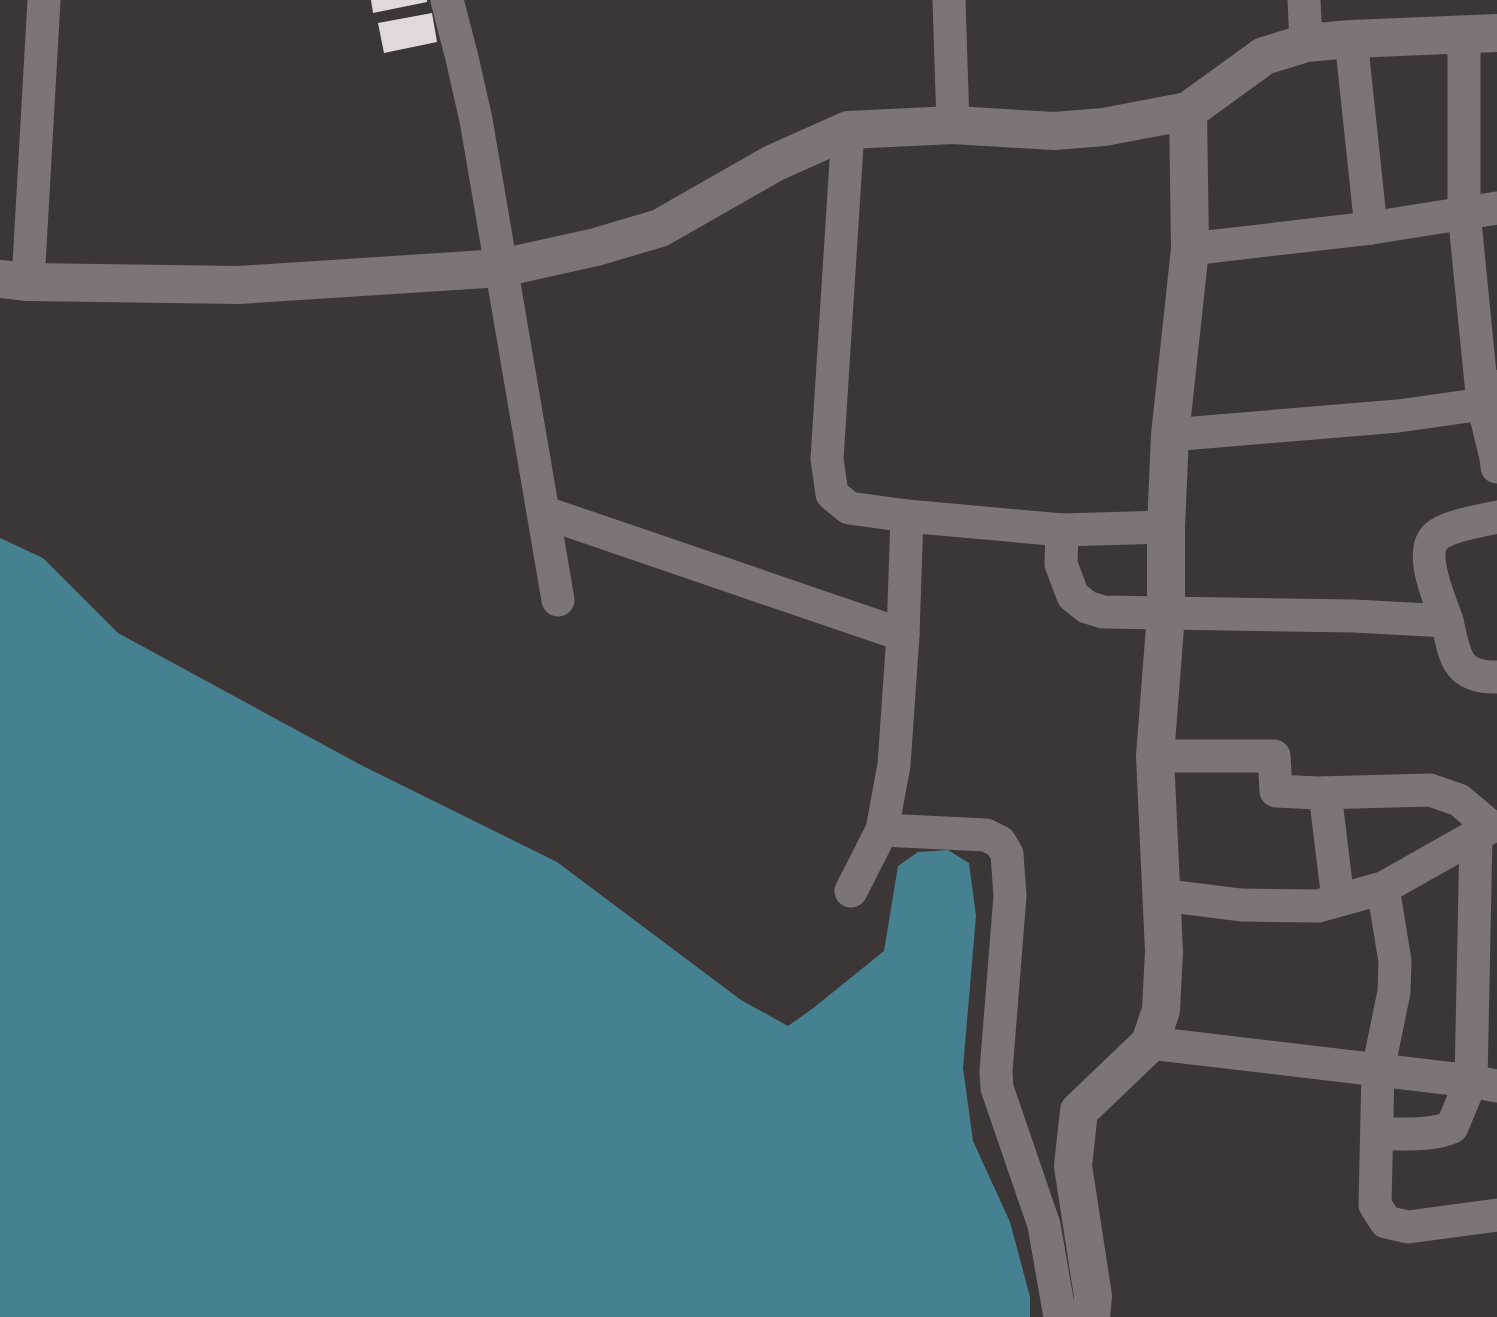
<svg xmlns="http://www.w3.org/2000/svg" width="1497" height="1317" font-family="Arial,sans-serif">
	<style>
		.water { fill: #458190 }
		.building { fill: #e1d8da }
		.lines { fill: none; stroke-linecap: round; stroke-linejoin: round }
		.minor { stroke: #7c7476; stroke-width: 33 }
		.tertiary { stroke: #7c7476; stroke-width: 38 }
	</style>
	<rect width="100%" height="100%" fill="#3d3637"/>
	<path class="water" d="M0 538 43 558 118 633 361 765 557 862 741 1000 788 1026 812 1009 884 951 898 866 918 852 948 850 969 863 976 916 963 1068 973 1141 1010 1222 1030 1297V1317H0Z"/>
	<g class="building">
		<path d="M371 0H427V2L373 13Z"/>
		<path d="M432 13 437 42 384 53 378 23Z"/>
	</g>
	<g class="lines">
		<g class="minor">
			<path d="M447 0 462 58 476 120 558 600"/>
			<path d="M949 0 953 125"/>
			<path d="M1304 0 1306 43"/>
			<path d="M1351 39 1371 228"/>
			<path d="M848 130 827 459 832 494 849 508 907 516 1062 530 1166 527"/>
			<path d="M1190 249 1371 228 1497 208"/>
			<path d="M28 282 44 0"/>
			<path d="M1493 386 1483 404 1496 458 1497 467"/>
			<path d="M1170 435 1398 416 1483 404 1464 212V35"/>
			<path d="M543 512 903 635"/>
			<path d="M1062 530 1061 564 1073 596 1087 607 1103 612 1354 616 1447 621C1440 600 1416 549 1439 534 1453 525 1480 521 1497 517"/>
			<path d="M1447 621C1455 655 1455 678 1497 677"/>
			<path d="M1155 756H1274L1276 791 1318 793 1430 790 1459 800 1491 827"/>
			<path d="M1325 793 1338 900"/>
			<path d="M882 830 986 835 1000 842 1007 854 1010 896 996 1071 997 1088 1044 1225 1060 1317"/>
			<path d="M1383 888 1395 961 1394 992 1378 1070 1375 1205 1386 1222 1408 1227 1497 1215"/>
			<path d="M851 891 882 830 894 765 903 635 907 516"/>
			<path d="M1161 895 1241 905 1318 906 1383 888 1491 827"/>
			<path d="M1150 1043 1471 1081 1497 1086"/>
			<path d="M1377 1134C1401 1133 1429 1137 1452 1127L1471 1081 1476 836"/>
		</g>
		<g class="tertiary">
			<path d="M0 279 28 282 239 285 501 268 596 247 660 228 774 163 848 130 953 125 1054 131 1104 127 1188 111 1264 56 1306 43 1351 39 1497 33"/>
			<path d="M1091 1317 1093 1296 1073 1166 1079 1111 1150 1043 1161 1010 1164 952 1155 756 1166 614V527L1170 435 1190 249 1188 111"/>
		</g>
	</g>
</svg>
